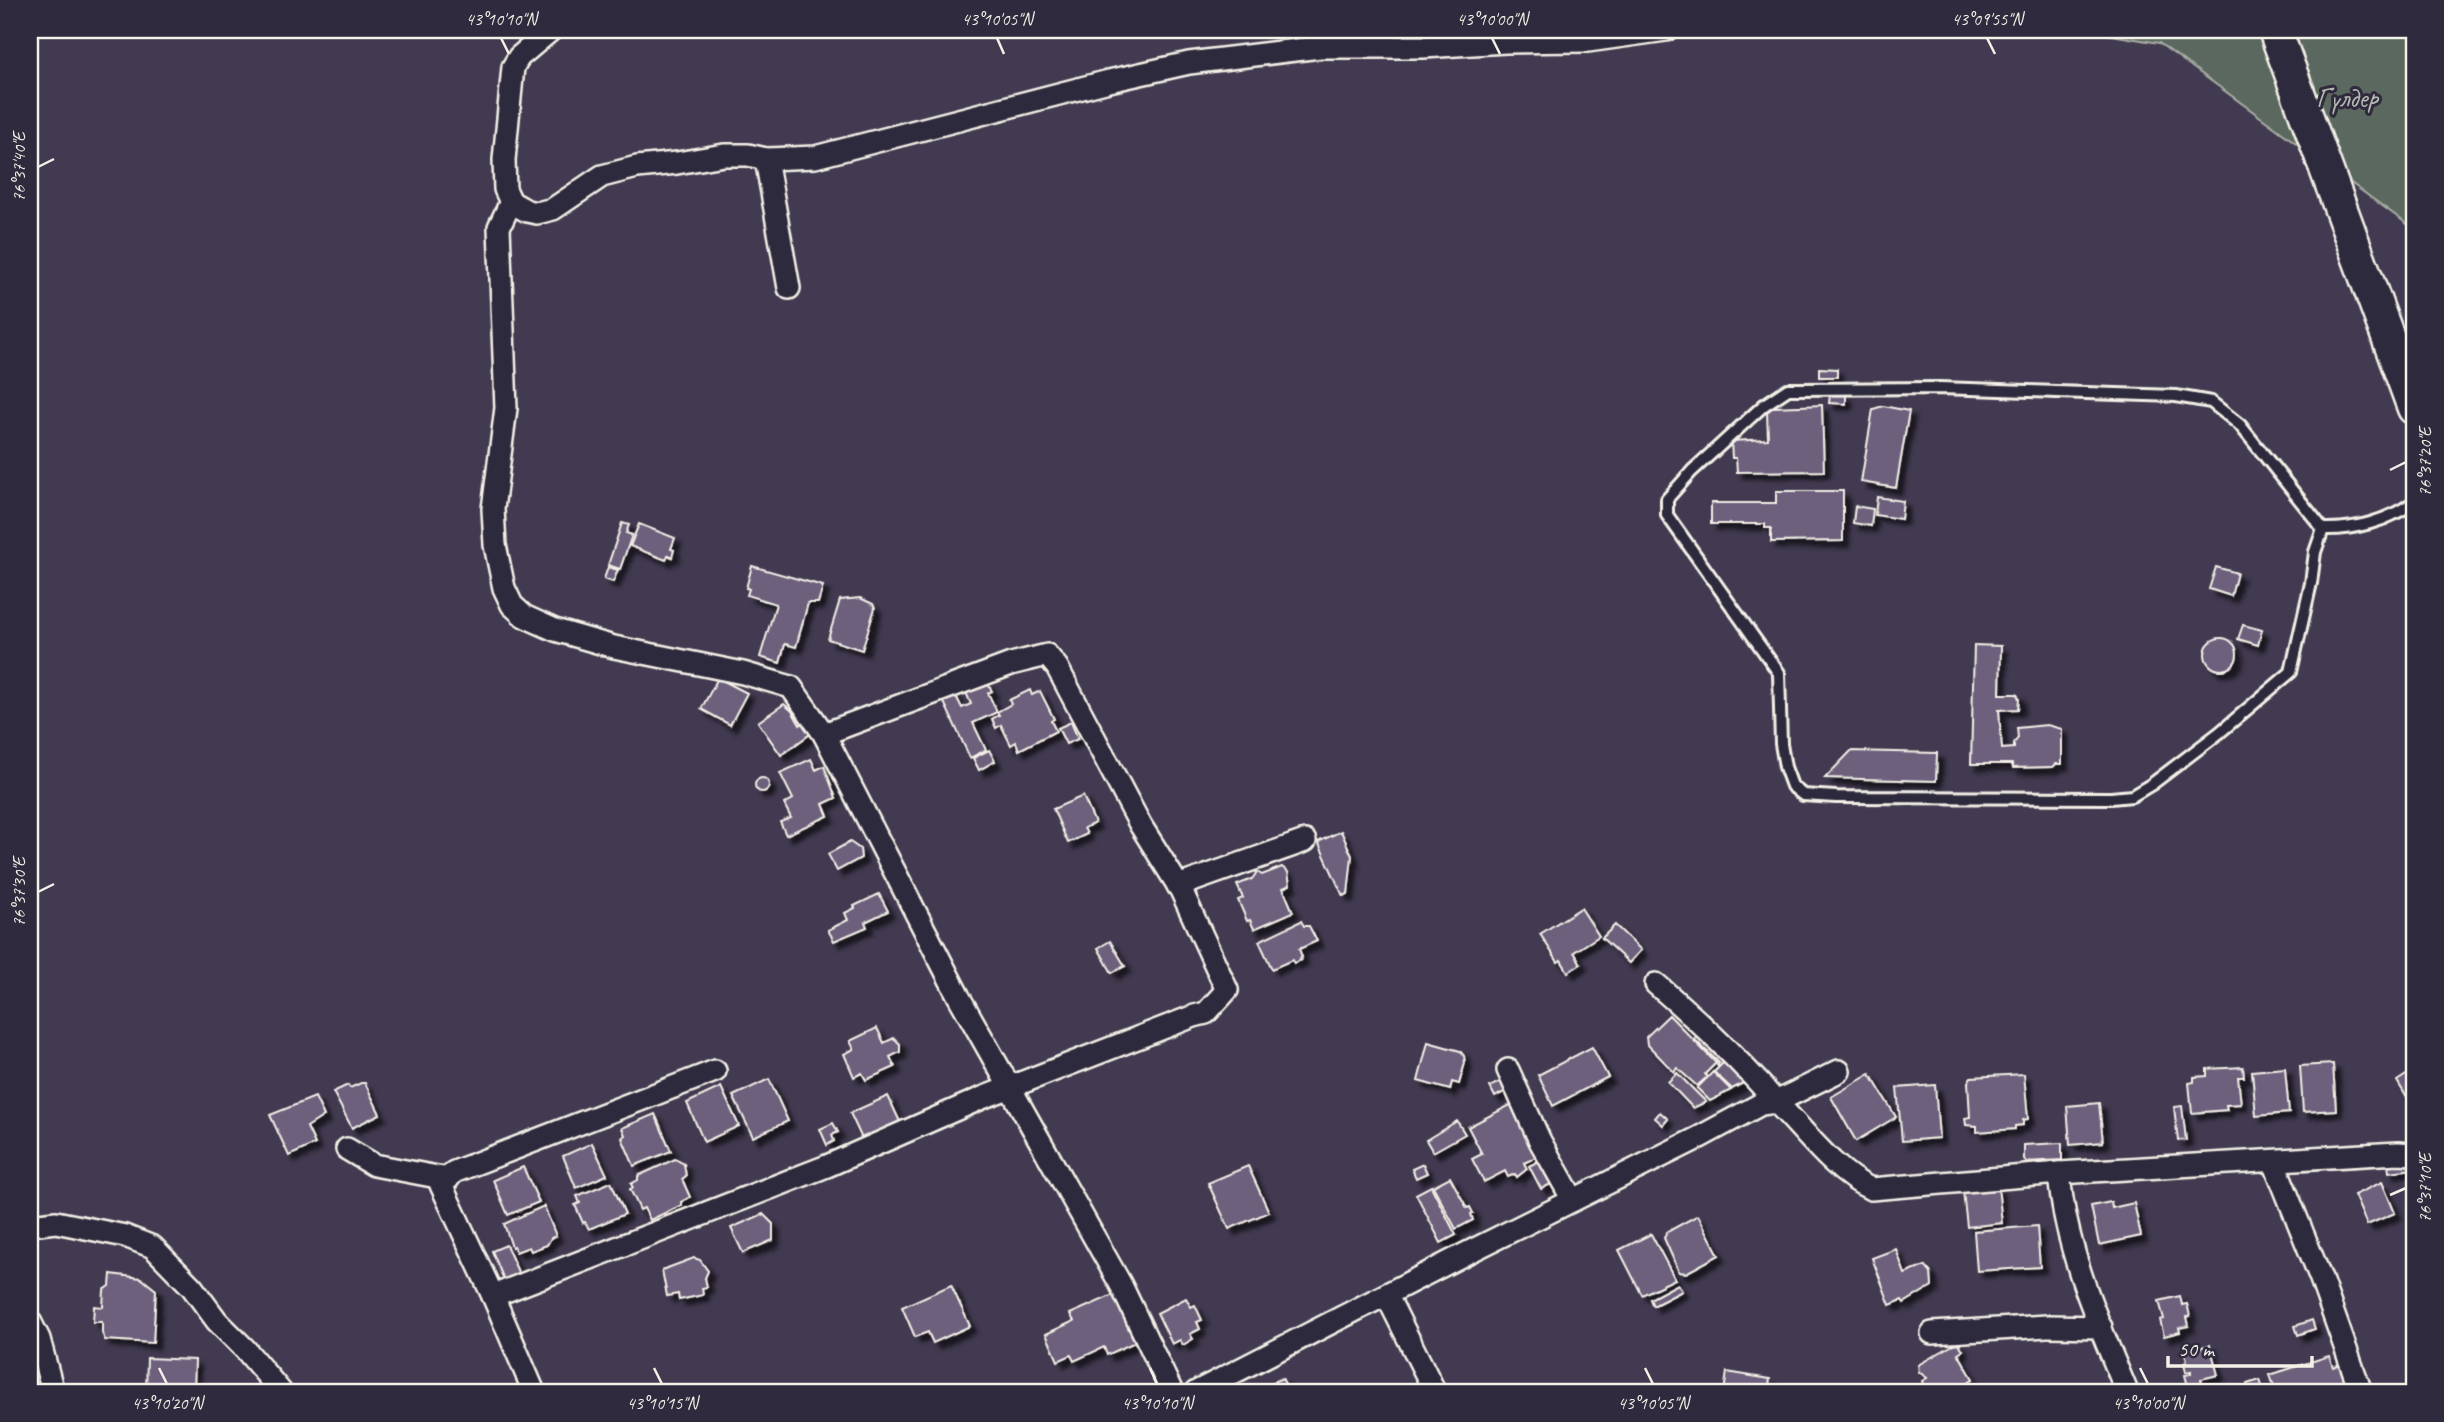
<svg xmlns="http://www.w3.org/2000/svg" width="2444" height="1422" font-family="Caveat,sans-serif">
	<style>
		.green { fill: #5a685e; stroke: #a7aca3; stroke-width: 2 }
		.building { fill: #6d607d; stroke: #f4f1e8; stroke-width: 2; filter: url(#shadow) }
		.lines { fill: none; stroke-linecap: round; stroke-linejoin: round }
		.service-casing { stroke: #f4f1e8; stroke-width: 16 }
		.minor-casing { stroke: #f4f1e8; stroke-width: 26 }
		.primary-casing { stroke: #f4f1e8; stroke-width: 37 }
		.service { stroke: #2f2a3d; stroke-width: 10 }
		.minor { stroke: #2f2a3d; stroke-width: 21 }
		.primary { stroke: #2f2a3d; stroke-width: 32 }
		.ticks { fill: none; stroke: #f4f1e8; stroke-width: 2.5 }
		.labels { text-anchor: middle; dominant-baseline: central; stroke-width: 6; stroke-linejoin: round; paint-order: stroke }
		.park-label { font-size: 28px; fill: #b6bab1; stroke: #2f2a3d }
		.neatline { fill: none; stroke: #f4f1e8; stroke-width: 2.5 }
		.ticks-label { font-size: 18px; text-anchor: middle; fill: #f4f1e8 }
	</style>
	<defs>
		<filter id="shadow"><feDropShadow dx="6" dy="6" stdDeviation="2" flood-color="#0009"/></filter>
	</defs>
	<rect width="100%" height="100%" fill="#423a50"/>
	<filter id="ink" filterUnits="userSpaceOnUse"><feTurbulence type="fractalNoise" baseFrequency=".0143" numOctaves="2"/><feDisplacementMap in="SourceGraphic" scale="14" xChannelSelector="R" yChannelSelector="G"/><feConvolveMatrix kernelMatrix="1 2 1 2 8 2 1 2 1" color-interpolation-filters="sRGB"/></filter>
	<g filter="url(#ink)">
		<path class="green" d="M2082 30H2414V229L2159 43Z"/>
		<g class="building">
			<path d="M1819 368 1837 369V377H1819Z"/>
			<path d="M1830 394 1846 395V404L1829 403Z"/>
			<path d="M1822 405 1824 471 1737 472 1736 458H1732L1731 441 1768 439 1767 412 1773 407Z"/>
			<path d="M1883 406 1909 411 1896 488 1861 482 1873 409Z"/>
			<path d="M1776 491H1843V541L1771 542V528H1765V524H1711V503H1776Z"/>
			<path d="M1877 497 1903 501 1901 519 1875 515Z"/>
			<path d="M1855 506 1873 509 1871 526 1853 523Z"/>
			<path d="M622 523 629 525 626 533 632 535 620 569 608 565Z"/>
			<path d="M639 524 675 538 671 549 674 550 672 557 668 555 666 560 630 546Z"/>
			<path d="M752 566 823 586 818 603H808L796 647 785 644 780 663 760 657 776 604 747 595 749 589 746 588Z"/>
			<path d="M608 567 618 570 613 582 604 579Z"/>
			<path d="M2216 567 2237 573 2231 596 2209 589Z"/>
			<path d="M860 598 873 604 875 608 862 650 828 639 840 600Z"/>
			<path d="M2243 625 2262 630 2258 645 2238 639Z"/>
			<circle cx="2221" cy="654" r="16"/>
			<path d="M1974 645 2001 646 2000 694H2017L2019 699 2018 709 1999 710 2002 749 2014 748V743L2018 738 2017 728 2047 725 2062 729V764H2056L2053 767 2013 768 2012 764H1971Z"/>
			<path d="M718 678 747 693 730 725 701 709Z"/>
			<path d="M987 682 992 691 988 693 997 712 973 723 986 750 970 758 942 698 954 692 962 708 971 704 964 688Z"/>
			<path d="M1030 690 1032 695 1040 691 1054 719 1051 721 1056 731 1019 750 1016 742 1011 745 1001 725 996 728 992 719 999 715 997 712 1011 704 1009 700Z"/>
			<path d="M784 704 792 711 800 725 805 721 813 732 781 755 758 722Z"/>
			<path d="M1071 722 1078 739 1066 744 1058 728Z"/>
			<path d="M989 750 995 761 979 770 973 758Z"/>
			<path d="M1851 751 1937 753 1936 781 1825 778Z"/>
			<path d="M811 759 816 770 824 766 836 798 823 804 828 816 786 835 780 822 791 818 784 804 793 799 780 773Z"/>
			<circle cx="762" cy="785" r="7"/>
			<path d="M1083 796 1095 823 1084 828 1087 834 1068 843 1053 809Z"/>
			<path d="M1341 831 1352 856 1348 894 1343 896 1318 842Z"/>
			<path d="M850 842 860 849 861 858 837 871 828 854Z"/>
			<path d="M1282 867 1288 872 1290 885 1283 888 1293 912 1254 929 1250 920 1247 921 1238 900 1243 898 1237 885 1252 879 1257 872 1262 875Z"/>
			<path d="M879 894 888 911 865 922 867 927 834 941 828 930 848 920 845 913 855 908 854 906Z"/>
			<path d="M1581 908 1599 936 1574 952 1581 964 1568 972 1561 960 1558 962 1540 934Z"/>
			<path d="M1301 921 1304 926H1309L1317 941 1299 949 1302 957 1300 958 1301 960 1294 963 1292 960 1272 969 1259 941Z"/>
			<path d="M1615 925 1641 950 1629 963 1602 938Z"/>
			<path d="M1110 941 1125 966 1112 973 1098 948Z"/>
			<path d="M1669 1015 1716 1063 1705 1074 1707 1077 1697 1086 1677 1068 1674 1072 1647 1044 1646 1037Z"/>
			<path d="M877 1028 884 1043 894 1038 900 1044V1052L890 1057 895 1067 866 1080 862 1073 854 1077 844 1054 854 1049 850 1041Z"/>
			<path d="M1701 1032 1727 1059 1719 1067 1717 1065 1719 1063 1694 1039Z"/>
			<path d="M1428 1042 1460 1051 1464 1056 1465 1063 1459 1084 1452 1082 1450 1090 1418 1081Z"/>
			<path d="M1592 1047 1608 1077 1553 1106 1538 1075Z"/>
			<path d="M1729 1057 1751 1079 1732 1089 1714 1072Z"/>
			<path d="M2333 1064 2336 1110 2303 1112 2300 1066Z"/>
			<path d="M2243 1067 2244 1077H2238L2241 1104 2226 1105 2227 1110 2192 1113 2189 1083 2194 1082V1077L2207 1076V1069Z"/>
			<path d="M2285 1068 2289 1113 2256 1116 2252 1071Z"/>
			<path d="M2414 1070V1091L2406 1096 2397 1081Z"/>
			<path d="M1713 1072 1731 1090 1710 1101 1697 1088Z"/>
			<path d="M1677 1073 1706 1102 1693 1108 1668 1082Z"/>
			<path d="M1870 1074 1896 1117 1856 1141 1831 1097Z"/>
			<path d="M2024 1074 2028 1119 2023 1120V1125L2015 1126V1129L1977 1132V1126L1966 1125 1965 1118 1970 1117 1968 1082 1971 1077Z"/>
			<path d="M769 1079 788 1121 753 1137 733 1096Z"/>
			<path d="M1503 1080 1508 1090 1495 1097 1490 1087Z"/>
			<path d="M361 1083H365L380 1114 352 1128 333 1092 348 1085 350 1088Z"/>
			<path d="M1935 1085 1939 1138 1902 1141 1897 1088Z"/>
			<path d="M721 1087 739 1126 704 1142 687 1103Z"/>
			<path d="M888 1096 901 1124 863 1141 850 1113Z"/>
			<path d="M315 1097 324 1116 307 1127 315 1144 289 1156 270 1115Z"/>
			<path d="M2099 1103 2103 1142 2070 1145 2067 1106Z"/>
			<path d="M1512 1104 1538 1156 1524 1163 1527 1169 1517 1177 1515 1174 1508 1177 1505 1171 1484 1182 1472 1159 1482 1154 1468 1127Z"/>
			<path d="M2182 1106 2186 1140 2178 1141 2174 1107Z"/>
			<path d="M1660 1112 1668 1119 1663 1125 1655 1118Z"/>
			<path d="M655 1114 671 1151 634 1166 622 1138 625 1135 622 1128Z"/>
			<path d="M1457 1121 1465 1134 1433 1152 1426 1140Z"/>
			<path d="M833 1123 838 1132 832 1135 834 1141 827 1145 820 1129Z"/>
			<path d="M592 1143 607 1175 576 1188 563 1156Z"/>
			<path d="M2062 1143V1160L2026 1162 2024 1159V1145Z"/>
			<path d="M675 1159 684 1164 686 1176 682 1179 690 1197 681 1202 682 1205 650 1220 644 1208 640 1210 630 1189 633 1188 631 1184 638 1180V1176Z"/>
			<path d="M1541 1160 1555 1182 1541 1189 1529 1166Z"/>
			<path d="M2414 1161V1169L2389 1172 2388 1164Z"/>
			<path d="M1423 1164 1427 1173 1416 1178 1412 1169Z"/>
			<path d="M1248 1166 1269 1212 1229 1229 1208 1183Z"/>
			<path d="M523 1167 539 1202 508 1215 493 1180Z"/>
			<path d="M1450 1177 1467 1208 1470 1207 1473 1213 1471 1214 1473 1220 1456 1229 1433 1186Z"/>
			<path d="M611 1182 625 1214 589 1229 585 1222 583 1223 575 1205 580 1203 577 1196Z"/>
			<path d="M2382 1182 2395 1213 2367 1225 2354 1195Z"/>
			<path d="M1431 1186 1456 1235 1441 1243 1416 1194Z"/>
			<path d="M1998 1187 2002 1223 1967 1227 1963 1191Z"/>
			<path d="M2111 1202 2112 1208 2134 1203 2141 1236 2099 1245 2091 1206Z"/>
			<path d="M544 1206 556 1236 551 1238 547 1245 531 1251 529 1247 516 1252 514 1246 512 1247 504 1224Z"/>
			<path d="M763 1214 773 1224V1240L743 1253 731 1228Z"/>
			<path d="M1698 1215 1719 1255 1686 1273 1679 1272 1664 1238 1667 1232Z"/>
			<path d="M2037 1226 2040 1267 1977 1271 1974 1231Z"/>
			<path d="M1651 1234 1675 1279 1642 1295 1619 1250Z"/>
			<path d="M506 1245 519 1274 504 1280 492 1251Z"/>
			<path d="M1896 1249 1905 1274 1925 1266 1931 1273 1932 1286 1904 1303 1902 1300 1890 1305 1872 1258Z"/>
			<path d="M694 1258 700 1260 708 1271 705 1278 707 1287 702 1288 703 1295 679 1300 678 1294 667 1296 662 1270Z"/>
			<path d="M111 1274 141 1278 156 1290 153 1343 105 1340 102 1333V1322H93L94 1306 103 1307 104 1290 110 1286Z"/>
			<path d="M1678 1284 1682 1291 1653 1306 1650 1299Z"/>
			<path d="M951 1285 970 1326 933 1343 928 1332 915 1337 902 1307Z"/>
			<path d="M1113 1295 1135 1342 1107 1355 1104 1347 1074 1361 1071 1355 1058 1361 1046 1334 1074 1321 1070 1314Z"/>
			<path d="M2180 1296 2182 1305 2187 1304 2190 1316 2187 1317 2189 1326 2179 1328 2180 1332 2164 1336 2160 1320 2164 1319 2159 1301Z"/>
			<path d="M1186 1298 1191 1307 1195 1305 1202 1320 1197 1322 1200 1329 1190 1334 1193 1339 1183 1345 1180 1340 1172 1344 1157 1313Z"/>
			<path d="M2312 1320 2315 1329 2298 1335 2295 1326Z"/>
			<path d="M1958 1342 1963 1350 1958 1353 1973 1379 1950 1392H1925L1922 1381 1927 1378 1919 1372 1918 1365Z"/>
			<path d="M2210 1345 2218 1375 2201 1379 2202 1383 2188 1386 2185 1375 2191 1374V1371L2186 1372 2184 1363 2187 1362 2185 1351Z"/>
			<path d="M2329 1356 2333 1367 2340 1364 2348 1388 2336 1392H2276L2270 1375Z"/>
			<path d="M147 1358 195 1360 194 1392H146Z"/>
			<path d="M1727 1372 1770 1379 1768 1392H1724Z"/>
			<path d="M1282 1378 1289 1392H1252Z"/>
			<path d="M2260 1380 2264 1392H2250L2247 1384Z"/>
		</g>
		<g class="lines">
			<g class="service-casing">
				<g id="service">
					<path d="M1940 388 2176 396 2211 402 2240 425 2323 529 2315 552 2311 583 2291 672 2219 733 2152 784 2132 796 2111 798 1836 797 1803 795 1792 786 1785 767 1781 744 1779 673 1667 515V499L1692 471 1764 405 1788 389Z"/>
					<path d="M2323 529C2354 530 2388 521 2414 502"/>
				</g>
			</g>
			<g class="minor-casing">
				<g id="minor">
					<path d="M551 30 519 57 513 67 504 160 505 189 511 202 527 211 537 213 553 209 602 176 637 167 677 163 724 155H748L766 159 815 157 1109 81 1189 63 1320 47H1423L1506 42 1588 41 1666 30"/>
					<path d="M766 159 789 288"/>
					<path d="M511 202 499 227 506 408 493 509 495 545 504 588 512 605 524 616 555 630 614 647 743 673 791 687 824 734 959 997 1121 1285 1172 1392"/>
					<path d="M1178 886 1305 841"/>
					<path d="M1656 984C1699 1021 1739 1059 1776 1102L1839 1071"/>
					<path d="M1508 1070 1540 1141 1573 1200"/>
					<path d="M347 1149 374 1165 448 1179"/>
					<path d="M2274 1162 2321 1279 2361 1392"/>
					<path d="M2059 1173C2065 1250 2098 1322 2127 1392"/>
					<path d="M30 1225 56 1222 125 1236 153 1247 192 1287 217 1321 245 1349 281 1392"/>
					<path d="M493 1296 441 1185 454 1172 715 1071"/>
					<path d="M1387 1296 1435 1392"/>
					<path d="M30 1321 39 1339 53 1392"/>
					<path d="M1932 1333 2047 1326 2101 1327"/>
					<path d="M534 1392 493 1296 827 1166 982 1098 1194 1016 1206 1013 1227 990 1181 890 1141 826 1057 667 1047 655 1011 664 824 734"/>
					<path d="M1196 1392 1465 1254 1698 1138 1761 1104 1776 1102C1805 1131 1833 1171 1871 1189L2059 1173 2398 1153 2414 1154"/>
				</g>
			</g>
			<g class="primary-casing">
				<path id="primary" d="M2275 30 2414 408"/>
			</g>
			<use href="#service" class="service"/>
			<use href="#minor" class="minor"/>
			<use href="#primary" class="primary"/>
		</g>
	</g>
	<path class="ticks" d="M501 38 509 54M997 38 1004 54M1492 38 1500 54M1987 38 1995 54M38 167 54 159M2390 470 2406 462M38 892 54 884M2390 1195 2406 1188M159 1368 167 1384M654 1368 662 1384M1150 1368 1157 1384M1645 1368 1653 1384M2140 1368 2148 1384"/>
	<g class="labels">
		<g class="park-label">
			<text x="2347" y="97">Гүлдер</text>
		</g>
	</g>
	<rect width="2444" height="1422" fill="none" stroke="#2f2a3d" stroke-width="77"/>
	<path d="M2168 1356v10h144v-10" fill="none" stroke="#f4f1e8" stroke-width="3.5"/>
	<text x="2178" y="1356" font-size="21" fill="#f4f1e8" stroke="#2f2a3d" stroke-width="5" paint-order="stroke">50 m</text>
	<rect x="38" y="38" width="2368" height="1346" class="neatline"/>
	<g class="ticks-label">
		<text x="501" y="25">43°10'10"N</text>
		<text x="997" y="25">43°10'05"N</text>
		<text x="1492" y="25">43°10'00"N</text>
		<text x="1987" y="25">43°09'55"N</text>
		<text transform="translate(19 167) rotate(-90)" y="6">76°37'40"E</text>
		<text transform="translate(2425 462) rotate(-90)" y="6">76°37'20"E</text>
		<text transform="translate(19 892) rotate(-90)" y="6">76°37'30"E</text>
		<text transform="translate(2425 1188) rotate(-90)" y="6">76°37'10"E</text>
		<text x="167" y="1409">43°10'20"N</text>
		<text x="662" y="1409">43°10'15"N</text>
		<text x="1157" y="1409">43°10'10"N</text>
		<text x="1653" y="1409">43°10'05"N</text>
		<text x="2148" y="1409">43°10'00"N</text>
	</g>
</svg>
